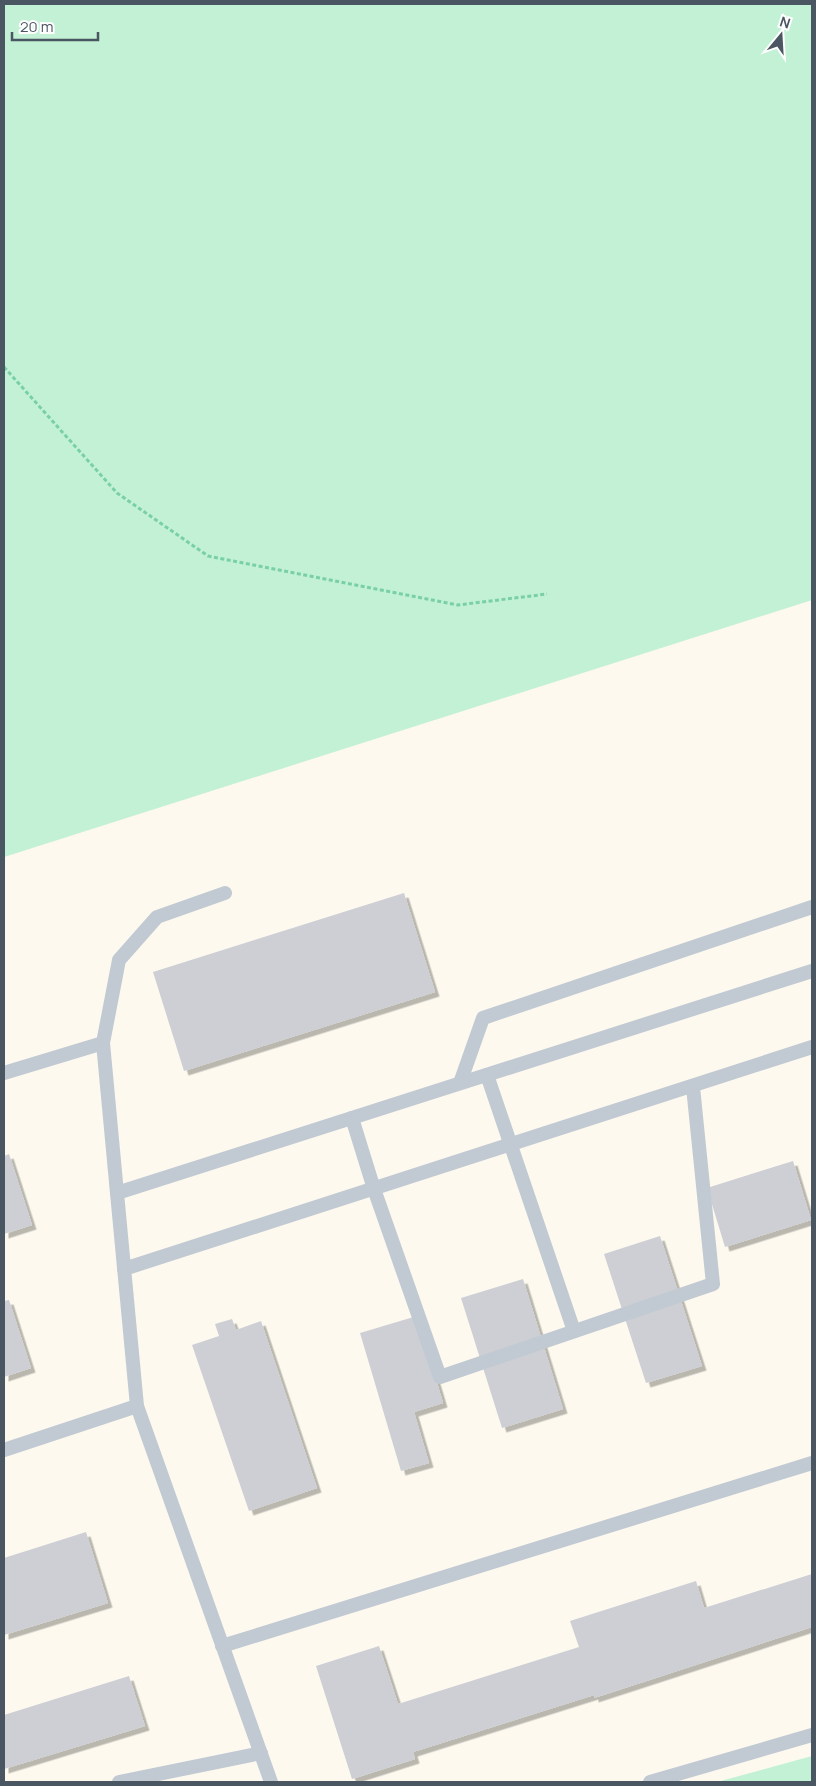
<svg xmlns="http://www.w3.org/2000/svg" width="816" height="1786" font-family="Manrope,sans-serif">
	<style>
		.commercial { fill: #fdf9ef }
		.green { fill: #c3f1d5 }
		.building { fill: #cdcfd5; filter: url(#shadow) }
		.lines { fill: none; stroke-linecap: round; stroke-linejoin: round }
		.path { stroke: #7ad0a6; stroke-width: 3; stroke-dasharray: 4 2.5; stroke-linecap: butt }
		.service { stroke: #c1cad2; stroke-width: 14 }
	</style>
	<defs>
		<filter id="shadow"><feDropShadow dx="4.5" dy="4.5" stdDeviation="0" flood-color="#0004"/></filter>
	</defs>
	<rect width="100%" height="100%" fill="#f5f3f3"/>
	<path class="commercial" d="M812 600V1782H4V857Z"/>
	<g class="green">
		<path d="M4 4H812V600L4 857Z"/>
		<path d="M812 1756V1782H717Z"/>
	</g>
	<g class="building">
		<path d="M404 893 435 992 184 1071 153 972Z"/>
		<path d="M9 1154 32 1225 4 1234V1156Z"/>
		<path d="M793 1161 811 1220 725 1247 707 1188Z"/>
		<path d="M660 1236 702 1366 646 1383 604 1254Z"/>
		<path d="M523 1279 563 1409 502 1428 461 1298Z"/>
		<path d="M9 1300 31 1368 4 1377V1301Z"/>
		<path d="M417 1316 443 1403 414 1412 429 1463 401 1471 360 1333Z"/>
		<path d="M232 1319 236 1330 261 1321 317 1488 249 1511 192 1345 219 1336 215 1324Z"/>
		<path d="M86 1532 108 1603 4 1635V1558Z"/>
		<path d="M812 1574V1627L631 1686 594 1698V1695L413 1752 415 1759 352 1779 316 1666 379 1646 398 1704 579 1647 570 1621 696 1581 704 1608Z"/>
		<path d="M129 1676 145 1726 4 1769V1715Z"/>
	</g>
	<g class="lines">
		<path class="path" d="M4 367 117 493 208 556 458 605 547 594"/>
		<g class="service">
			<path d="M4 1073 103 1043"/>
			<path d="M487 1075 574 1331"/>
			<path d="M460 1083 483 1018 812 907"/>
			<path d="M352 1118 374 1189 440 1377 713 1284 693 1087"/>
			<path d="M117 1193 103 1043 119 960 157 917 225 893"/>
			<path d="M124 1269 812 1047"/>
			<path d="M4 1450 137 1406"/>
			<path d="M222 1646 812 1463"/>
			<path d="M119 1782 261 1753"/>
			<path d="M271 1782 137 1406 117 1193 812 971"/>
			<path d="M650 1782 812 1735"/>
		</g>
	</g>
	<rect width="816" height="1786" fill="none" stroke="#4a5661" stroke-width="10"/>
	<g transform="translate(781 35) rotate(18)" stroke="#ffffff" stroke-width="4" paint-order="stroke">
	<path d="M0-4L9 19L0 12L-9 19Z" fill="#4a5661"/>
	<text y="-8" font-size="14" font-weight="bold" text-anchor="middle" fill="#4a5661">N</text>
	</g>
	<path d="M12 32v8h86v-8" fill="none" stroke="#4a5661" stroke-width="2.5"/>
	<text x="20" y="32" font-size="15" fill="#4a5661" stroke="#ffffff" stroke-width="4" paint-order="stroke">20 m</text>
</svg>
